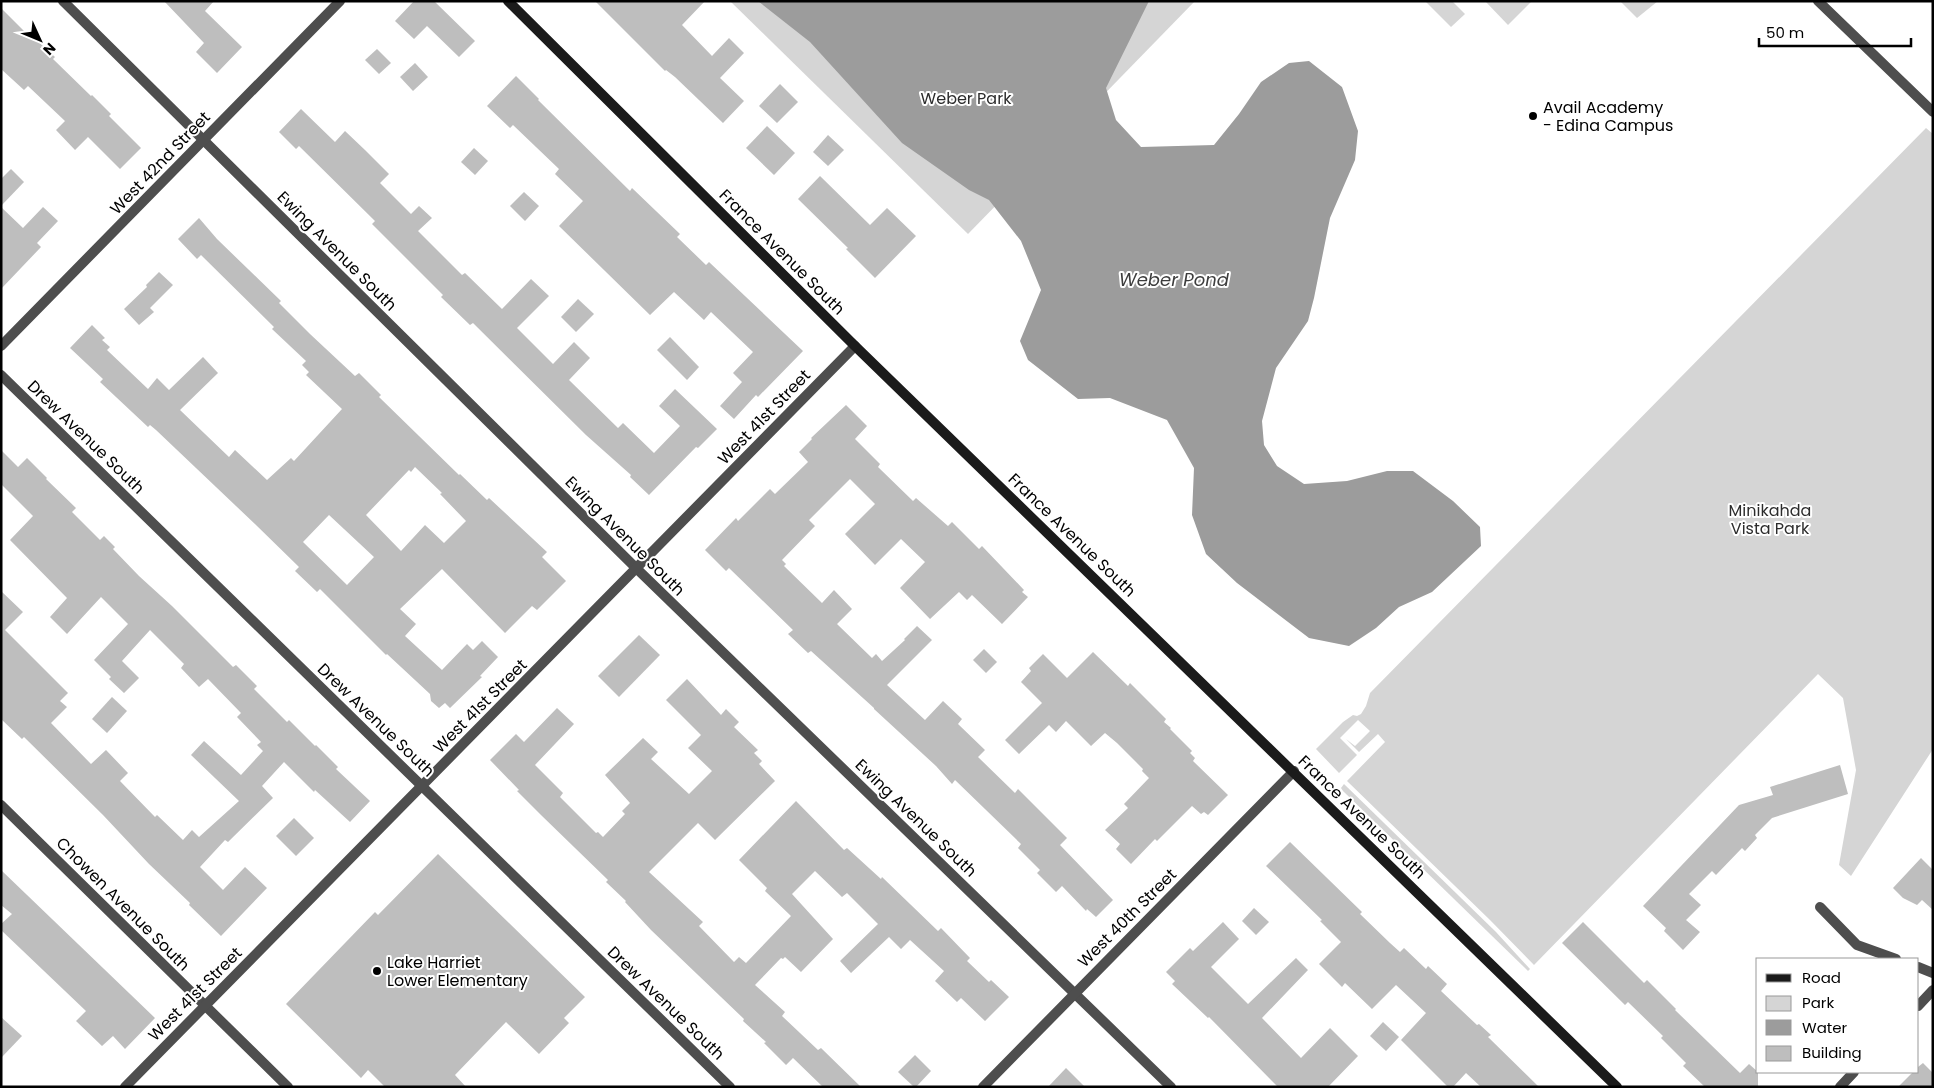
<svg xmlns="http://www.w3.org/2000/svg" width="1934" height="1088" font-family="Poppins,sans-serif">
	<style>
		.green { fill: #d5d5d5 }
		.water { fill: #9c9c9c }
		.building { fill: #bebebe; fill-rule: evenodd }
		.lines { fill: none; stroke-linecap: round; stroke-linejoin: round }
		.street { stroke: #4e4e4e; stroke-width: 10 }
		.secondary { stroke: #1b1b1b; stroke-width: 10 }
		.poi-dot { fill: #000; stroke: #fff; stroke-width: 2 }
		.labels { text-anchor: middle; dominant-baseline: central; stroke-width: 4; stroke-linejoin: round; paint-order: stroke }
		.park-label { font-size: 16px; fill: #2c2c2c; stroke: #fff }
		.poi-label { font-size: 16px; fill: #000; stroke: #fff; text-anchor: start }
		.street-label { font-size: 16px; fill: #000; stroke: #fff }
		.water-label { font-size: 18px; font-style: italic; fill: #3d3d3d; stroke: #fff }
	</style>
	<rect width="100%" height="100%" fill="#fff"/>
	<g class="green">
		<path d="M730 1H1195L968 234Z"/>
		<path d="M1425 1H1452L1465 14 1451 27Z"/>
		<path d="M1485 1H1532L1508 25Z"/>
		<path d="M1620 1H1658L1637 18Z"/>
		<path d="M1926 128 1933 134V749L1851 876 1839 865 1856 770 1843 698 1818 674 1534 965 1490 920 1347 781 1385 742 1378 734 1359 752 1346 739 1355 746 1370 731 1358 720 1340 738 1357 755 1339 773 1316 749 1343 722 1353 715 1357 716 1361 714 1366 706 1370 693Z"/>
		<path d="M1344 784 1496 932 1530 969 1528 971 1343 791 1341 788Z"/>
	</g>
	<path class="water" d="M758 1H1149L1106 88 1116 120 1141 147 1214 145 1239 114 1261 82 1289 63 1309 61 1342 87 1358 131 1355 160 1330 218 1314 298 1308 321 1276 368 1262 421 1264 445 1277 466 1304 484 1347 481 1387 471H1413L1453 501 1480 527 1481 546 1432 592 1399 607 1376 628 1349 646 1309 638 1237 583 1206 554 1192 515 1194 468 1167 420 1110 398 1078 399 1028 360 1020 341 1041 290 1021 241 989 200 969 190 902 143 810 42Z"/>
	<g class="building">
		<path d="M164 1H214L205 11 242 47 217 73 196 52 204 43Z"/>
		<path d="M414 1H434L475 41 459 57 427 26 414 39 395 21Z"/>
		<path d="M595 1H705L682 25 712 56 729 38 744 53 720 78 744 101 723 123 675 77 666 70 665 71Z"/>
		<path d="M1 8 31 38 32 36 55 57 53 59 91 96 92 95 111 114 109 116 141 148 120 169 88 137 75 150 56 130 65 121 28 86 24 90 1 69Z"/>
		<path d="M377 49 391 63 379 74 365 60Z"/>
		<path d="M415 63 428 77 413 91 400 77Z"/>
		<path d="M516 76 539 99 538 100 630 191 632 188 680 234 677 237 706 265 709 262 803 351 758 397 756 395 734 419 720 406 742 382 733 373 753 352 711 312 704 320 674 292 650 315 559 226 583 201 555 174 559 169 513 125 510 128 487 106Z"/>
		<path d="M780 84 798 102 777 123 759 106Z"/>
		<path d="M301 109 335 142 345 131 365 150 389 174 380 183 411 214 419 206 432 218 418 231 462 275 465 273 502 309 531 279 549 296 517 328 553 364 574 342 590 358 569 380 618 428 623 423 654 453 680 426 659 406 675 389 717 429 698 448 696 447 649 495 630 477 631 475 586 435 473 323 470 325 441 297 443 295 372 224 375 221 299 146 296 149 279 132Z"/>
		<path d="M767 126 795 153 774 175 746 148Z"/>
		<path d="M828 135 844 150 828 166 813 152Z"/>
		<path d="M474 148 488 161 475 175 461 162Z"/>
		<path d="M11 169 24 182 1 206V179Z"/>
		<path d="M820 176 870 225 887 208 916 236 875 278 846 249 848 248 798 199Z"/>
		<path d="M524 192 539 206 525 221 510 206Z"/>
		<path d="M1 207 23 228 43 207 58 221 37 243 41 247 1 289Z"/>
		<path d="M199 218 217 239 281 301 279 303 310 334 355 376 359 373 381 395 379 397 459 475 460 474 487 500 489 498 547 552 542 557 566 581 537 610 532 606 505 633 442 569 400 609 416 624 405 636 442 670 467 644 473 650 482 641 498 657 480 676 482 677 450 708 445 703 439 708 431 701 430 694 387 654 386 655 320 589 317 592 295 571 299 567 256 525 156 430 150 425 148 427 100 382 103 379 70 348 92 325 105 338 102 340 110 347 107 350 148 389 157 378 169 390 203 357 218 373 180 410 229 457 235 450 267 480 291 458 294 461 342 409 306 375 309 372 302 365 306 361 272 329 274 327 201 255 197 259 178 239ZM415 467 442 493 440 494 466 521 444 543 425 525 401 551 366 515 409 470 411 472ZM329 515 374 557 347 585 303 542Z"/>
		<path d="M159 272 173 285 150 308 154 312 139 325 124 309 147 287 146 285Z"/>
		<path d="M578 299 594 314 576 332 561 317Z"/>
		<path d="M670 337 699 367 687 380 657 350Z"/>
		<path d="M846 405 867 426 855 439 880 464 878 467 913 501 916 498 948 526 952 522 979 549 982 546 1024 590 1022 592 1028 597 1002 624 972 595 967 600 959 592 930 619 900 588 925 562 901 539 875 565 845 534 875 504 850 479 809 520 815 526 782 560 786 564 784 566 822 603 834 590 852 609 837 624 872 658 876 654 882 661 905 640 904 639 917 626 932 640 887 685 925 720 943 701 962 719 958 724 985 750 978 757 1015 793 1018 789 1067 838 1060 845 1113 900 1096 917 1087 909 1086 911 1062 886 1056 892 1037 873 1040 870 1018 848 1021 844 985 809 955 780 952 784 936 766 874 709V708L811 651 808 653 788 634 793 630 729 568 726 571 705 550 736 518 738 521 770 489 775 494 808 462 799 452 812 439 811 438Z"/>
		<path d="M1 450 18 467 27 458 47 478 46 479 76 508 72 512 100 540 104 536 115 547 113 549 139 576 172 606 233 667 236 665 257 686 254 689 287 722 289 720 315 746 316 745 338 767 336 769 370 801 350 822 315 790 314 792 284 762 262 786 273 798 228 842 225 840 200 867 223 890 245 867 267 888 221 936 189 905 190 903 149 864 103 815 24 737 22 739 1 719V591L23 612 5 630 68 693 60 701 67 707 51 723 91 764 106 750 128 773 120 781 155 817 157 815 183 840 192 830 199 837 239 801 191 755 204 741 241 775 263 751 257 745 261 742 237 717 241 713 208 679 199 687 181 668 184 664 150 630 122 661 139 678 124 693 109 679 111 677 94 660 128 624 101 597 67 634 50 617 67 598 10 540 33 516 1 484Z"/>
		<path d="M639 635 660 655 619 697 598 676Z"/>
		<path d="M984 649 997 662 986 673 973 660Z"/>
		<path d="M1093 652 1128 686 1130 683 1166 719 1164 722 1171 728 1170 729 1192 751 1190 753 1195 758 1193 761 1228 795 1208 815 1204 812 1201 814 1192 806 1157 841 1155 839 1131 864 1116 849 1120 844 1105 830 1128 808 1124 804 1149 778 1142 771 1143 769 1117 743 1105 733 1091 746 1066 721 1056 732 1049 725 1019 754 1005 740 1042 703 1021 682 1031 671 1029 668 1043 654 1067 678Z"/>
		<path d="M687 679 721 715 726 709 739 722 734 727 758 750 754 753 762 761 759 764 775 781 715 840 698 823 649 872 703 922 699 926 734 962 739 957 746 963 791 916 765 891 767 888 739 860 796 801 844 850 847 848 881 879 882 877 938 931 941 928 970 958 967 961 989 982 991 980 1009 997 985 1021 961 998 957 1002 935 981 944 971 910 940 901 949 889 937 851 973 840 961 878 924 847 893 842 897 815 871 792 894 833 939 801 972 785 957 783 959 781 958 755 985 785 1012 782 1016 818 1050 821 1048 861 1087H823L793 1058 786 1065 764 1043 766 1042 743 1021 744 1019 651 930 625 902 626 901 606 882 608 880 541 815 517 791 519 790 490 760 516 734 524 742 557 708 574 724 535 765 563 793 560 797 596 833 598 832 603 837 625 814 622 811 630 803 605 775 643 738 658 752 651 759 689 794 712 771 688 748 701 735 666 700Z"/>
		<path d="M112 697 127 711 107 733 92 719Z"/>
		<path d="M1840 765 1848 794 1772 818 1755 835 1757 838 1745 851 1742 848 1716 875 1712 871 1689 894 1701 905 1686 920 1700 932 1683 950 1664 931 1666 928 1643 906 1739 805 1773 795 1770 787Z"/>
		<path d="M294 818 314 838 296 856 276 836Z"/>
		<path d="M1290 842 1362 912 1360 914 1390 943 1400 952 1404 948 1426 969 1428 966 1447 984 1441 991 1477 1025 1479 1024 1491 1035 1488 1037 1539 1087H1481L1466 1073 1453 1087H1448L1401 1040 1426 1013 1396 985 1372 1009 1345 983 1342 987 1319 964 1341 942 1320 921 1322 920 1266 866Z"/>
		<path d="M438 854 585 997 564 1018 569 1023 539 1054 506 1022 455 1075 466 1087H385L368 1070 361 1078 286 1004 375 912 378 915Z"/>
		<path d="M1921 858 1933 870V910L1922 900 1917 905 1903 898 1893 888Z"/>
		<path d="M1 870 155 1018 125 1049 113 1036 102 1046 76 1021 86 1011 1 930V924L12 914 1 905Z"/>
		<path d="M1254 908 1269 922 1256 935 1242 921Z"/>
		<path d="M1223 922 1239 939 1211 967 1248 1004 1296 958 1308 970 1262 1018 1301 1058 1330 1028 1358 1056 1328 1087H1278L1209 1017 1208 1018 1172 984 1175 981 1166 972 1190 948 1193 951Z"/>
		<path d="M1583 922 1644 983 1647 980 1676 1009 1675 1010 1740 1073 1749 1064 1758 1072V1087H1705L1683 1066 1686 1063 1661 1038 1663 1036 1628 1002 1625 1005 1562 943Z"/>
		<path d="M1 1017 22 1036 1 1058Z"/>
		<path d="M1383 1022 1399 1037 1386 1051 1370 1036Z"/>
		<path d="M915 1055 931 1071 916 1087H914L898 1072Z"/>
		<path d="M1923 1063 1933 1073V1087H1898L1913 1072H1918V1067Z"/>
		<path d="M1066 1068 1085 1087H1048Z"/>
	</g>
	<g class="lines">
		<g class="street">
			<path d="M63 1 636 568 1171 1087"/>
			<path d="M1818 1 1933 112"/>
			<path d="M1 346 340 1"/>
			<path d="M1 375 730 1087"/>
			<path d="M1 805 288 1087"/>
			<path d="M1820 907 1857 945 1896 959"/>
			<path d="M1918 967 1933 973"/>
			<path d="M1918 1006 1933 990"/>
			<path d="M125 1087 855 346"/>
			<path d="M983 1087 1294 771"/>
			<path d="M1840 1087 1854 1072"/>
		</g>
		<path class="secondary" d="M508 1 855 346 1617 1087"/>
	</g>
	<g class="poi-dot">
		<circle cx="1533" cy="116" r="5"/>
		<circle cx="377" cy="971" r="5"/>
	</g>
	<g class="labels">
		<g class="park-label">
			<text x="966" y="98">Weber Park</text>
			<text x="1770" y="510">Minikahda<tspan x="1770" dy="18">Vista Park</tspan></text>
		</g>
		<g class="poi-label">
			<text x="1543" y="107">Avail Academy<tspan x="1543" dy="18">- Edina Campus</tspan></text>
			<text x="387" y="962">Lake Harriet<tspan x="387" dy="18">Lower Elementary</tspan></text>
		</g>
		<g class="street-label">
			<text transform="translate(160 163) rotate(-46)">West 42nd Street</text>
			<text transform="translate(337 251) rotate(45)">Ewing Avenue South</text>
			<text transform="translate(782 252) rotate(45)">France Avenue South</text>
			<text transform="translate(764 417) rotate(-46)">West 41st Street</text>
			<text transform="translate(86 437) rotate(44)">Drew Avenue South</text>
			<text transform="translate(1072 535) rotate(44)">France Avenue South</text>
			<text transform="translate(625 536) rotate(45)">Ewing Avenue South</text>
			<text transform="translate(480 706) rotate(-45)">West 41st Street</text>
			<text transform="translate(376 720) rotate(44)">Drew Avenue South</text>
			<text transform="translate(1362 817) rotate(44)">France Avenue South</text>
			<text transform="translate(916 818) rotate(44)">Ewing Avenue South</text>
			<text transform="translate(123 904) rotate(45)">Chowen Avenue South</text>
			<text transform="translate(1127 918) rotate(-45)">West 40th Street</text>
			<text transform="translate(195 994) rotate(-45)">West 41st Street</text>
			<text transform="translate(666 1003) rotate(44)">Drew Avenue South</text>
		</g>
		<g class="water-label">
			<text x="1174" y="279">Weber Pond</text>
		</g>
	</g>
	<rect width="1934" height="1088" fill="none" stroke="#000000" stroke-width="5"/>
	<rect x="1756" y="958" width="162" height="115" fill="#ffffff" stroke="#999999"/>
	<rect x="1766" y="974" width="25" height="8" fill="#1b1b1b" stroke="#999999"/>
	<text x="1802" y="983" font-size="15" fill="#000000">Road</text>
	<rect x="1766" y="996" width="25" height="15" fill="#d5d5d5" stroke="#999999"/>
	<text x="1802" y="1008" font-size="15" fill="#000000">Park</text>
	<rect x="1766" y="1020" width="25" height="15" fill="#9c9c9c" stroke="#999999"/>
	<text x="1802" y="1033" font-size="15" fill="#000000">Water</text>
	<rect x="1766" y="1046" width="25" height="15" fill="#bebebe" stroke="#999999"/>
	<text x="1802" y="1058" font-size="15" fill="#000000">Building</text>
	<g transform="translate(40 40) rotate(134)" stroke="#ffffff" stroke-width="4" paint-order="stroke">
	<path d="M0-4L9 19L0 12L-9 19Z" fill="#000000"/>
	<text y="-8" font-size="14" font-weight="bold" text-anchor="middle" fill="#000000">N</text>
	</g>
	<path d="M1759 38v8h152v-8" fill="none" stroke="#000000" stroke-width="2.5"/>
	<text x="1766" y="38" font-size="15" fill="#000000" stroke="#ffffff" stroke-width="4" paint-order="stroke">50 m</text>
</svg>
